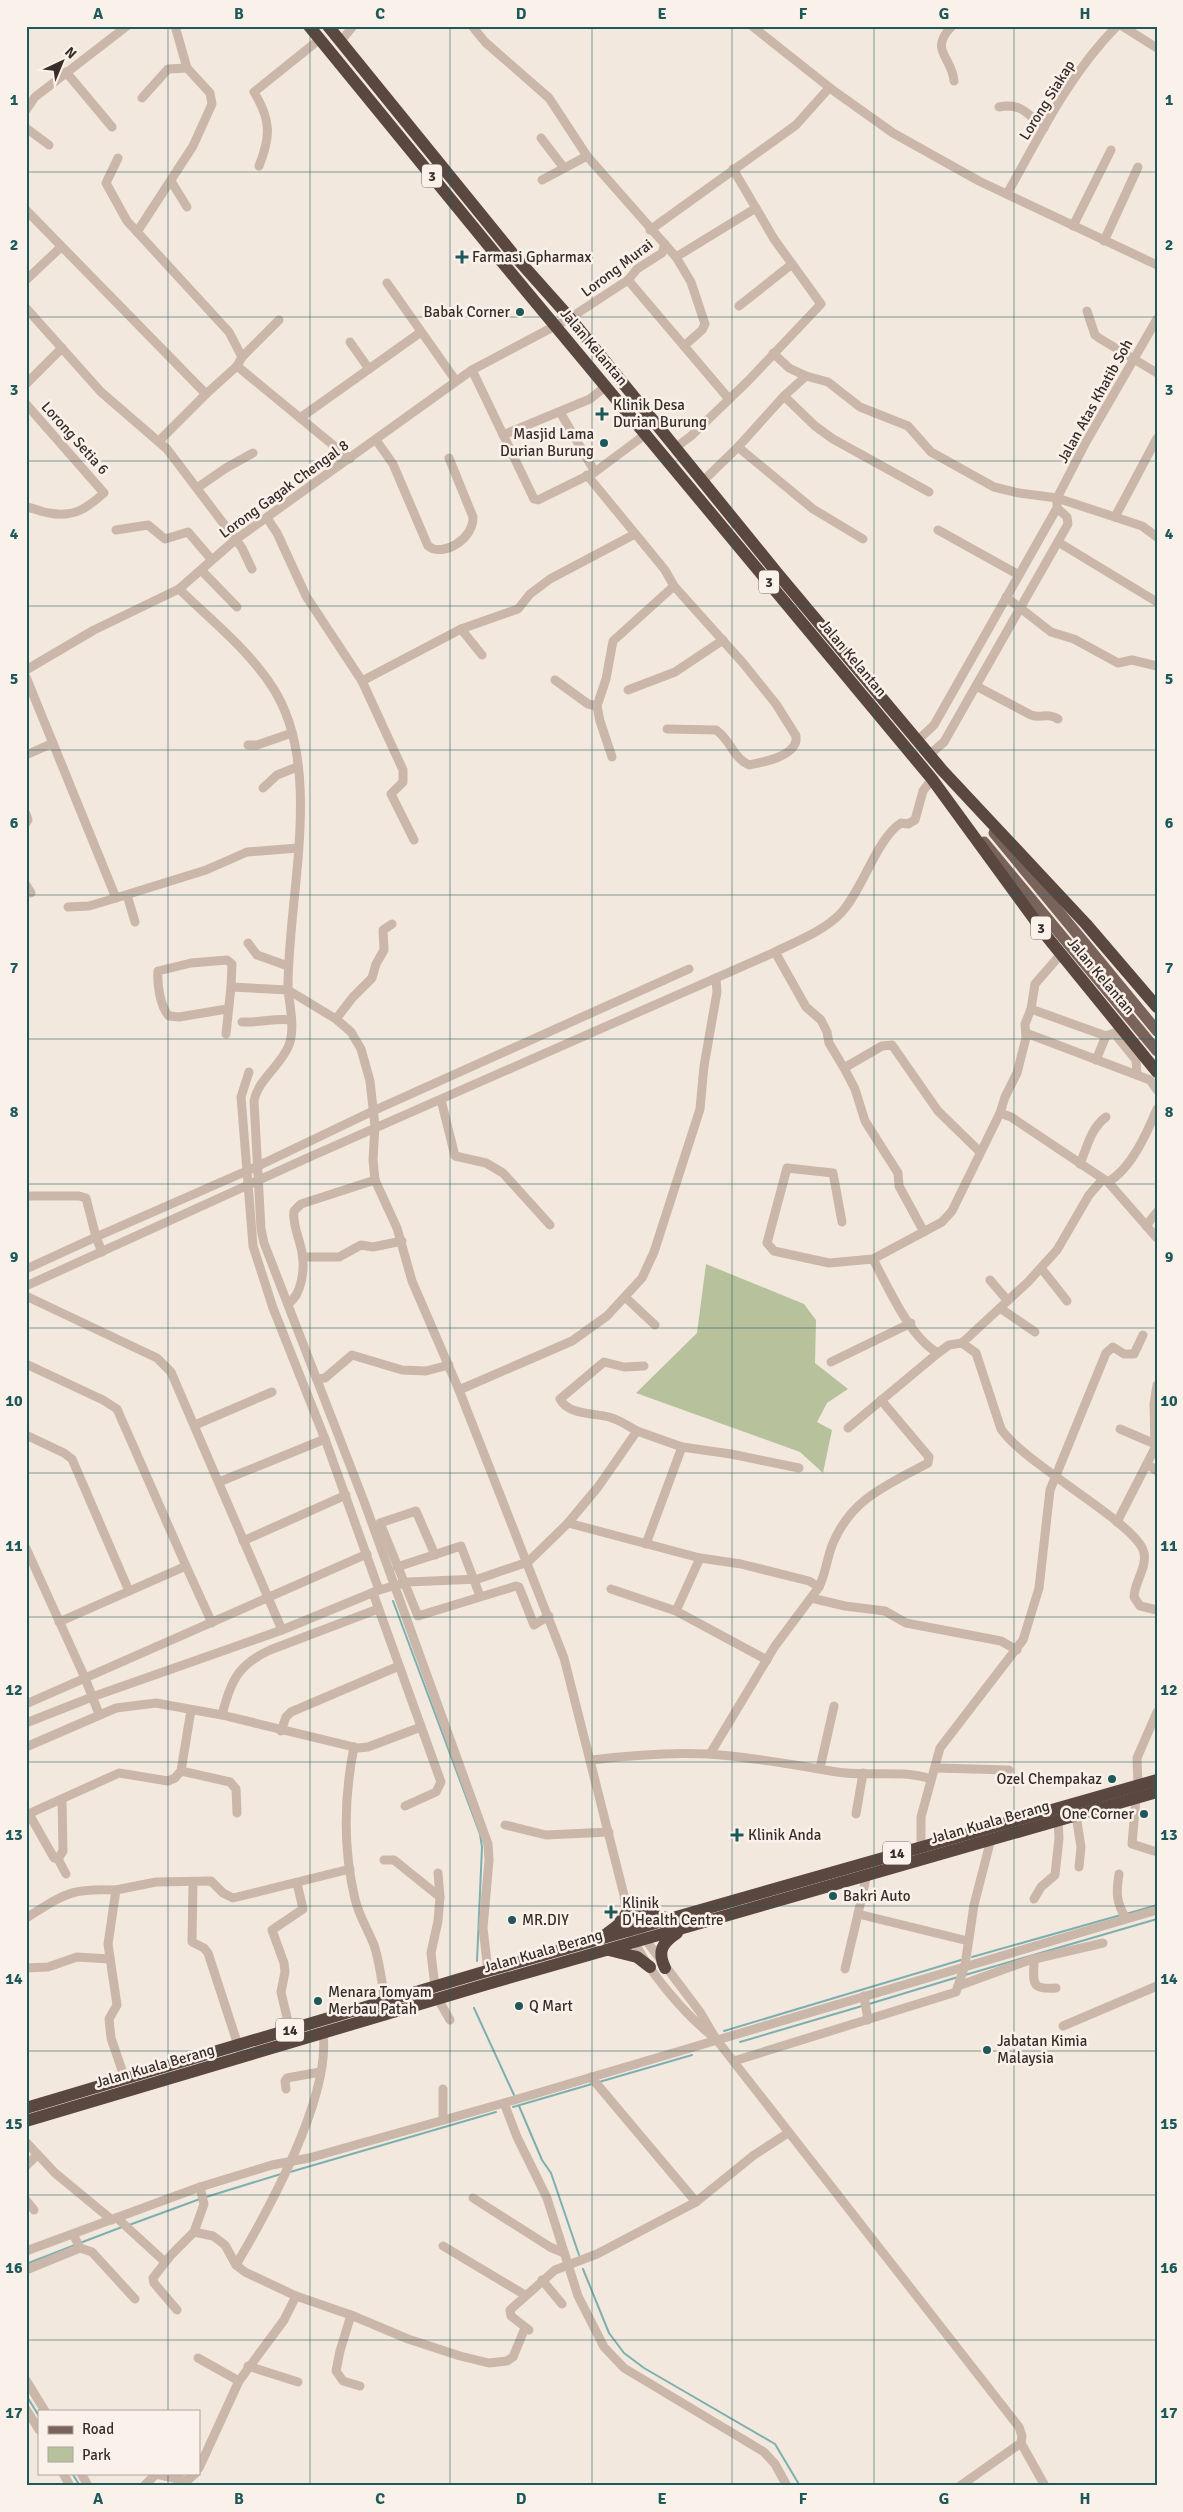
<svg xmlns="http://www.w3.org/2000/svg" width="1183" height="2512" font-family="Signika,sans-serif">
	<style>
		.green { fill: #b7c29d }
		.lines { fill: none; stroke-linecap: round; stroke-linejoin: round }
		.stream { stroke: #7cb0b0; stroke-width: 2 }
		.minor { stroke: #cbb7a9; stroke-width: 9 }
		.major { stroke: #7a635a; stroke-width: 11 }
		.highway { stroke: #594740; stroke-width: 12 }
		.grid { fill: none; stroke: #1e595a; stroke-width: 1; stroke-opacity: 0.55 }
		.poi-dot { fill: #1e595a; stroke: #faf2ea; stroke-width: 2 }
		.labels { text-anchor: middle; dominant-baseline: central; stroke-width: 5; stroke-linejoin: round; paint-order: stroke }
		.shield { fill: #faf2ea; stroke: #726863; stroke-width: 1 }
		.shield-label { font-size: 14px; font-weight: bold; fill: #382d29 }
		.street-label { font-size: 15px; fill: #382d29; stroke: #faf2ea }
		.poi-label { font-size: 15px; fill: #382d29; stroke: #faf2ea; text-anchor: start }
		.neatline { fill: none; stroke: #1e595a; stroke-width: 2 }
		.grid-label { font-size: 16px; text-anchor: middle; font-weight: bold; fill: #1e595a }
	</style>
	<rect width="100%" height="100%" fill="#f3e8dd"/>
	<path class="green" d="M706 1264 804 1304 816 1320 815 1363 848 1389 827 1403 817 1422 832 1430 823 1473 800 1452 636 1393 697 1333Z"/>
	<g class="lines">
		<g class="stream">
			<path d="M393 1601 480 1834 482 1847 477 1961"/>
			<path d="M1126 1914 1157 1905"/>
			<path d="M972 1957 1121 1915"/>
			<path d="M965 1975 1157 1919"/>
			<path d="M869 2004 958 1977"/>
			<path d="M474 2008 514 2095"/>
			<path d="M724 2031 961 1960"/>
			<path d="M740 2042 862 2006"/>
			<path d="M599 2082 692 2055"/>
			<path d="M519 2106 542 2160 551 2173 579 2255"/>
			<path d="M513 2107 592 2084"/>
			<path d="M290 2172 496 2112"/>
			<path d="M206 2197 281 2174"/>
			<path d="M129 2225 200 2199"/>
			<path d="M80 2243 122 2227"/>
			<path d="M26 2264 75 2245"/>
			<path d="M583 2269 609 2333 624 2353 644 2368 775 2444 800 2486"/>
			<path d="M26 2395 39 2416"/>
			<path d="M72 2473 80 2486"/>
		</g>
		<g class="minor">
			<path d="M472 26 485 42 549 98 587 156 676 257 691 282 705 324 702 330 684 346"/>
			<path d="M752 26 834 91 893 133 979 181 1157 265"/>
			<path d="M952 26C928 51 952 56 954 81"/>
			<path d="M1122 26 1157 48"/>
			<path d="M341 41 353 26"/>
			<path d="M66 72 112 127"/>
			<path d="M142 98 168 69 187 68"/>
			<path d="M999 107C1021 102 1029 115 1044 128"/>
			<path d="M26 110 35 97 127 26"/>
			<path d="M26 128 49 145"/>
			<path d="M541 138 564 168"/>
			<path d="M118 158 106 183 127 221 229 332 242 357 237 366 206 394 159 441"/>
			<path d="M259 166C271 136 271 120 254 92L320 39"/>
			<path d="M542 180 587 156"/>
			<path d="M171 181 187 207"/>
			<path d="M1007 194C1039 137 1070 73 1117 26"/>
			<path d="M26 210 206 394"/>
			<path d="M1073 226 1111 150"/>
			<path d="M650 230 796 125 829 88"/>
			<path d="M137 232 193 146 212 104 210 93 187 68 175 26"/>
			<path d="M1104 241 1138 167"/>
			<path d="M676 257 756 208"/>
			<path d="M26 280 61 247"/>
			<path d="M628 280 729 399"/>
			<path d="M387 283 456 381"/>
			<path d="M739 306 792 264"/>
			<path d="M26 308 101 392 167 449 242 548 252 569"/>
			<path d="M1087 311 1095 335 1099 338 1157 373"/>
			<path d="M350 342 369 369"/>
			<path d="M773 353 789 368 806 376 828 382 860 407 908 426 931 452 994 487 1019 493 1057 498 1142 526 1157 537"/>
			<path d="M242 357 279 320"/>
			<path d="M237 366 350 459"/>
			<path d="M472 370 534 499 538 500 595 472 646 434"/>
			<path d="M26 384 62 348"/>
			<path d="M784 396 806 376"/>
			<path d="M26 404 104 493C87 508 74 518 49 513 41 512 34 508 26 507"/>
			<path d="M560 412 595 472"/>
			<path d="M300 418 421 332"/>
			<path d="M503 435 590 399 606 386"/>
			<path d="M376 440 393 464 428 546C444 558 474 538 473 517L449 458"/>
			<path d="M738 447 813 509 863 539"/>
			<path d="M675 448 691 436 748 381 821 304 774 239 733 169"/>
			<path d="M587 475 665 570 674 586 743 663 776 704 796 736V741C792 757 764 762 749 765 733 758 730 739 716 730L667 729"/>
			<path d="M703 481 738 447 784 396 815 426 833 439 929 492"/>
			<path d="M197 488 226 468 253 453"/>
			<path d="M1115 517 1157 438"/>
			<path d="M267 518 277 533 306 596 362 681 461 629 482 655"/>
			<path d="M116 530 148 525 165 539 188 532 212 560"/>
			<path d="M938 530 1019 575"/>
			<path d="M1058 542 1157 602"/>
			<path d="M201 570 237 607"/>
			<path d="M179 589C211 620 249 650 273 688 325 769 287 899 288 990L336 1019 351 1032 361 1049 370 1081 375 1126 373 1160 375 1180 397 1228 412 1281 459 1390 564 1658 624 1895C625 1908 627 1921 631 1933 644 1968 687 2017 716 2039"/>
			<path d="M1006 597 1051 632 1074 639 1118 663 1132 660 1157 666"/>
			<path d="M461 629 518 609 530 594 550 579 635 534"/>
			<path d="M26 670 94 630 179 589 235 540 472 370 570 318 628 280 637 269 662 253 665 244"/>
			<path d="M26 677 116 898 206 870 247 852 298 848"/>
			<path d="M555 680 588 704 597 706 606 679 613 641 674 586"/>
			<path d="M362 681 403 770V782L391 794 414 840"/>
			<path d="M976 686 1031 715C1042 719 1046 712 1058 719"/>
			<path d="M628 690 675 672 723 640"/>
			<path d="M597 706 600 721 612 757"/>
			<path d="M917 741 934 725 1057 508V498L1086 442 1157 319"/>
			<path d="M248 745H257L292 733"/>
			<path d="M26 755 53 743"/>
			<path d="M929 755 944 742 1068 524 1067 517 1057 508"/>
			<path d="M263 788 277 775 297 767"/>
			<path d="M26 814 28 820 26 823"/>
			<path d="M26 885 31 893"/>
			<path d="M127 895 135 922"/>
			<path d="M68 907 89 906 116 898"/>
			<path d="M248 943 257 955 288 966"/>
			<path d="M775 952 806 1007 821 1020 827 1032 829 1043 844 1068 882 1046 892 1045 938 1111 980 1152"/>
			<path d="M227 1009 179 1017 169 1016C160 1007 157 983 158 971L191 963 227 960 232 964 231 987 288 990C290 1007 295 1029 289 1045 281 1066 258 1079 254 1101L261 1229 264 1243 365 1504 488 1844 489 1860 483 1928 488 1971"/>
			<path d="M1031 1009 1106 1036"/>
			<path d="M336 1019 353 997 372 978 376 964 384 950 383 930 392 924"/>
			<path d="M242 1022C259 1023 274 1018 291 1020"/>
			<path d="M1026 1033 1150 1080 1157 1090"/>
			<path d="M226 1034 231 987"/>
			<path d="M1096 1060 1106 1036 1114 1033 1136 1060 1137 1075"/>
			<path d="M844 1068 855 1089 865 1121 898 1173 899 1186 924 1232"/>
			<path d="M249 1072 241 1097 253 1246 273 1308 325 1439 379 1590"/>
			<path d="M441 1100 455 1156 486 1163 503 1173 550 1225"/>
			<path d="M1000 1113 1011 1117 1108 1182C1131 1169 1147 1133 1157 1109"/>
			<path d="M1080 1164C1087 1147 1091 1128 1106 1117"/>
			<path d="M1108 1182 1157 1238"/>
			<path d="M26 1196H79L86 1198 96 1237 258 1166 373 1111 689 969"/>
			<path d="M842 1222 833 1173 787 1168 767 1243 774 1251 829 1263 873 1259 942 1222 952 1211 1000 1113 1005 1097 1017 1073 1026 1038 1025 1024 1031 1009 1035 984 1061 954"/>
			<path d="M1146 1226 1157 1212"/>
			<path d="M303 1257H339L361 1245 373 1247 402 1241"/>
			<path d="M873 1259C888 1287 910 1338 938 1353"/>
			<path d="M1041 1268 1067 1301"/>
			<path d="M26 1269 96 1237 102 1252"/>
			<path d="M990 1280 1007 1300"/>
			<path d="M26 1286 314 1155 775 952C797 941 824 931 841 913 862 891 877 838 901 823L908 824 915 820 923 791 932 779"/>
			<path d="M26 1296 157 1358 171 1372 282 1630"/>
			<path d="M625 1297 655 1325"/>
			<path d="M288 1304C302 1295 305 1268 302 1253 300 1239 292 1225 294 1211L301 1204 375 1180"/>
			<path d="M1000 1308 1035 1332"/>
			<path d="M962 1343 1028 1282 1057 1250 1089 1195 1103 1179"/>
			<path d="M831 1362 911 1323"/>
			<path d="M26 1364 103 1400 117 1409 186 1566"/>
			<path d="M317 1379 325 1378 352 1355 402 1370 426 1371 449 1365"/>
			<path d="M459 1390 572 1341 607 1316 642 1278 654 1252 700 1109 704 1066 717 992 716 978"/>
			<path d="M195 1425 272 1392"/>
			<path d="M848 1428 938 1353 949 1345 962 1343 976 1353 1001 1429C1025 1465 1139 1524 1144 1553 1147 1568 1134 1583 1134 1597L1140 1606 1157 1610"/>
			<path d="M1120 1429 1155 1444"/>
			<path d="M637 1431 682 1447 646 1544"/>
			<path d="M26 1435 64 1453 72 1459 129 1591"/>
			<path d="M682 1447 731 1454 799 1468"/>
			<path d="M1147 1464 1157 1471"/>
			<path d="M219 1482 325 1439"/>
			<path d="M1117 1522 1155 1448 1154 1404 1157 1385"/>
			<path d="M568 1523 700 1558 741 1564 809 1581 819 1587 775 1646 710 1754"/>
			<path d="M243 1541 346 1495"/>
			<path d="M26 1548 85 1678 99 1714"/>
			<path d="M435 1555 416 1511 380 1523 418 1616 516 1586 519 1587 534 1625 549 1616"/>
			<path d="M397 1567 461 1546 480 1596"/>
			<path d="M819 1587C826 1573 827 1557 833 1543 852 1498 888 1485 928 1463L929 1457 881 1400"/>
			<path d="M611 1589 676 1611 767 1660"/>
			<path d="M373 1593 441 1782 436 1792 405 1806"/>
			<path d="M811 1598 845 1606 885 1611 906 1623 1001 1641 1017 1650"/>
			<path d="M676 1611 700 1558"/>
			<path d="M59 1622 186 1566 212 1623"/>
			<path d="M26 1704 367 1554"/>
			<path d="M222 1715C230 1683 237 1665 270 1650L378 1609"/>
			<path d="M26 1723 92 1697 282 1630 379 1590 408 1582 478 1579 528 1562 568 1523 598 1487 637 1431C628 1426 620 1420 609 1417 594 1413 568 1415 560 1399L604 1362 624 1367 644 1366"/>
			<path d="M281 1731 286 1717 291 1712 399 1666"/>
			<path d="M26 1747 116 1708 156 1703 222 1715 358 1748 368 1747 421 1727"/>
			<path d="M354 1747C344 1797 343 1849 355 1899 359 1916 368 1930 374 1945 380 1963 382 1983 385 2002"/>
			<path d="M592 1760C631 1755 670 1752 709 1754 752 1757 795 1765 837 1772 869 1777 900 1769 931 1779"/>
			<path d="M820 1768 834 1706"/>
			<path d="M936 1768 1009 1770"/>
			<path d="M181 1771 230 1782 236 1789 237 1813"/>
			<path d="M1138 1785 1137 1758 1157 1712"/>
			<path d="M1136 1798 1132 1844 1157 1852"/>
			<path d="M29 1814 54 1858 58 1859 63 1851 62 1799"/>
			<path d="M856 1814 863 1773"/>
			<path d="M26 1815 119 1773 168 1781 175 1778 181 1771 191 1710"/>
			<path d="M1076 1815 1081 1847 1079 1867"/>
			<path d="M505 1825 546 1835 609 1832"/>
			<path d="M921 1846V1817L940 1748 1023 1640 1039 1588 1050 1490 1106 1353 1113 1347 1124 1354H1134L1143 1335"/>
			<path d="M58 1859 66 1874"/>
			<path d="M384 1860H394L440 1897 438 1921 431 1953 435 1987"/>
			<path d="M438 1873 440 1897"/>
			<path d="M867 1874 858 1914 968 1941"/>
			<path d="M1119 1874C1116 1892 1116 1903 1126 1918"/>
			<path d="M193 1883 192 1942 204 1948 208 1953 238 2045"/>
			<path d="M116 1890 156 1882 211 1881 223 1893 233 1898 350 1869"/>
			<path d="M1034 1899 1041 1887 1055 1875 1059 1838 1058 1820"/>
			<path d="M628 1902 638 1928 645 1939 700 2012 716 2039 1019 2427 1022 2436 1021 2443 960 2486"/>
			<path d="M26 1918C65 1894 69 1888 116 1890L108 1944 117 2005 109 2019 111 2038 125 2079"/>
			<path d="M1034 1959C1034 1982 1029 1990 1056 1988"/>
			<path d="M26 1968 48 1967 77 1957 110 1959"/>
			<path d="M845 1969 858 1914"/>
			<path d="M958 1986 1030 1960 1103 1943"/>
			<path d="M864 1996 868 2020"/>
			<path d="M438 1999 450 2020"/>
			<path d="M1063 2026 1157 1986"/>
			<path d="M290 2030 281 1992 285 1972 284 1963 272 1930 303 1909 297 1883"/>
			<path d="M734 2061 956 1992 965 1965 974 1905 991 1839"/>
			<path d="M591 2077 696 2202"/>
			<path d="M286 2089 285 2081 287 2078 320 2072"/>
			<path d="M443 2089V2120"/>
			<path d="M504 2103 517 2137 547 2198 578 2296 604 2347 624 2368 764 2452 775 2464 787 2486"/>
			<path d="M26 2142 55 2173 112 2220"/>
			<path d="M26 2166 37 2155"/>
			<path d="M200 2187 204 2204 194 2232 213 2236 225 2245 236 2265 245 2272 296 2296 351 2315 408 2339 460 2356 489 2363 507 2361 513 2357 525 2328"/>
			<path d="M473 2198 550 2247 564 2253"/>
			<path d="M26 2200 34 2210"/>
			<path d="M117 2218 165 2262"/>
			<path d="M443 2246 525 2295"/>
			<path d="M80 2248 92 2252 135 2299"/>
			<path d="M26 2251 200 2187 272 2165 309 2158 504 2103 1157 1910"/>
			<path d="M236 2265C268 2211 331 2097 323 2034"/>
			<path d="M26 2270 80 2248 73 2234"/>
			<path d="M542 2280 562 2304"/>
			<path d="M177 2310 154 2283 153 2278 171 2255 194 2232"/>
			<path d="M351 2315 340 2351 336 2371 343 2381 360 2386"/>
			<path d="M529 2330 511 2316 510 2310 555 2270 597 2254 696 2202 754 2155 788 2133"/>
			<path d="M198 2358 239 2381"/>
			<path d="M248 2366 298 2382"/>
			<path d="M26 2380 45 2411"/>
			<path d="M26 2409 39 2430"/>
			<path d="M1021 2443 1045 2486"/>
			<path d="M199 2468 239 2381 284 2320 296 2296"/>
			<path d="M63 2473 70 2486"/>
			<path d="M81 2473 88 2486"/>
			<path d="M144 2486 156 2474 187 2481 196 2473"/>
		</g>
		<g class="major">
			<path d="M994 833 1157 1031"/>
			<path d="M984 842 1157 1051"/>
		</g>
		<g class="highway">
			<path d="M309 26 502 262 932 779 1048 938 1157 1072"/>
			<path d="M328 26 513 254 570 318 778 574 942 770 1086 924 1157 1007"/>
			<path d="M629 1902 647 1915 667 1918"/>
			<path d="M605 1935 617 1926 626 1914"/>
			<path d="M609 1950 637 1957 650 1967"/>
			<path d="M665 1968C657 1951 662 1943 677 1933"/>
			<path d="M26 2108 480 1973 1157 1780"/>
			<path d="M26 2121 484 1985 1157 1792"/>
		</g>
	</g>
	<path class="grid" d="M168 26V2411M310 26V2486M450 26V2486M592 26V2486M732 26V2486M874 26V2486M1014 26V2486M26 172H1157M26 317H1157M26 461H1157M26 606H1157M26 750H1157M26 895H1157M26 1039H1157M26 1184H1157M26 1328H1157M26 1473H1157M26 1617H1157M26 1762H1157M26 1906H1157M26 2051H1157M26 2195H1157M26 2340H1157M168 2473V2486"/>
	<g class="poi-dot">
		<path d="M459.5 249.5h5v5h5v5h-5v5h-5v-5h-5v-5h5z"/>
		<circle cx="520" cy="312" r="5"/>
		<path d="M599.5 406.5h5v5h5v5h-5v5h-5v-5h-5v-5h5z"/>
		<circle cx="604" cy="443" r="5"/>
		<circle cx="1112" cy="1779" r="5"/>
		<circle cx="1144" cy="1814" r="5"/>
		<path d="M734.5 1827.5h5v5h5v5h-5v5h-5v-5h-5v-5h5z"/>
		<circle cx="833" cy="1896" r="5"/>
		<path d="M608.5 1904.5h5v5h5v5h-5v5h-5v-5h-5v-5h5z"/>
		<circle cx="512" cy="1920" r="5"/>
		<circle cx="318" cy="2001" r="5"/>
		<circle cx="519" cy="2006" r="5"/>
		<circle cx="987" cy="2050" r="5"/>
	</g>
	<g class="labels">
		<g class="shield">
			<rect x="422" y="164.5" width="20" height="23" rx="4"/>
			<rect x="759" y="570.5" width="20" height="23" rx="4"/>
			<rect x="1031" y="916.5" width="20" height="23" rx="4"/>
			<rect x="883" y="1841.5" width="28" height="23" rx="4"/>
			<rect x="276" y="2018.5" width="28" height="23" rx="4"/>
		</g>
		<g class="shield-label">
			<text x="432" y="176">3</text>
			<text x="769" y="582">3</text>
			<text x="1041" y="928">3</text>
			<text x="897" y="1853">14</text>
			<text x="290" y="2030">14</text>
		</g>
		<g class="street-label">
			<text transform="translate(1047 100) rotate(-58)">Lorong Siakap</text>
			<text transform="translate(617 268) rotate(-37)">Lorong Murai</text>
			<text transform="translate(594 347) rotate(50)">Jalan Kelantan</text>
			<text transform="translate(1095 401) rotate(-61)">Jalan Atas Khatib Soh</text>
			<text transform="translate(75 438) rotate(48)">Lorong Setia 6</text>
			<text transform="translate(284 489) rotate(-36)">Lorong Gagak Chengal 8</text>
			<text transform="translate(853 658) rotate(50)">Jalan Kelantan</text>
			<text transform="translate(1101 976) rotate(50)">Jalan Kelantan</text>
			<text transform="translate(990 1822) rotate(-16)">Jalan Kuala Berang</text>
			<text transform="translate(543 1951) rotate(-16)">Jalan Kuala Berang</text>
			<text transform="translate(155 2066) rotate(-16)">Jalan Kuala Berang</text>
		</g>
		<g class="poi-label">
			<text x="472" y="257">Farmasi Gpharmax</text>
			<text x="510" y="312" text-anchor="end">Babak Corner</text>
			<text x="613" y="405">Klinik Desa<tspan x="613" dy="17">Durian Burung</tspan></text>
			<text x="594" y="434" text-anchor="end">Masjid Lama<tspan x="594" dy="17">Durian Burung</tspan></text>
			<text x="1102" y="1779" text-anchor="end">Ozel Chempakaz</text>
			<text x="1134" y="1814" text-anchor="end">One Corner</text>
			<text x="748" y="1835">Klinik Anda</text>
			<text x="843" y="1896">Bakri Auto</text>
			<text x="622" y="1903">Klinik<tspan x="622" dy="17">D'Health Centre</tspan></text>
			<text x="522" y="1920">MR.DIY</text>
			<text x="328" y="1992">Menara Tomyam<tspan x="328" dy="17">Merbau Patah</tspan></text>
			<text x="529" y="2006">Q Mart</text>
			<text x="997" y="2041">Jabatan Kimia<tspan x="997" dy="17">Malaysia</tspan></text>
		</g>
	</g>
	<rect width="1183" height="2512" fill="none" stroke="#faf2ea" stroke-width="55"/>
	<rect x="38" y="2410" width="162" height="65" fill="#faf2ea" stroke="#aca39d"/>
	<rect x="48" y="2426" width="25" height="8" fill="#7a635a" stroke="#aca39d"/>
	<text x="82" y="2434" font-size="15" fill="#382d29">Road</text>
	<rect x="48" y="2447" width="25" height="15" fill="#b7c29d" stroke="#aca39d"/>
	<text x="82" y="2460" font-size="15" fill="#382d29">Park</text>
	<g transform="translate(62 62) rotate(44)" stroke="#faf2ea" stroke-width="4" paint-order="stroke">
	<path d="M0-4L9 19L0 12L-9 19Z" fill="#382d29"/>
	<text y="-8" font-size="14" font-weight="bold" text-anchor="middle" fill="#382d29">N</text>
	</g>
	<rect x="28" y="28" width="1128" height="2456" class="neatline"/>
	<g class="grid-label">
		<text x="98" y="19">A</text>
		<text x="239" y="19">B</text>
		<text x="380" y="19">C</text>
		<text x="521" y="19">D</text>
		<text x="662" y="19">E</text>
		<text x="803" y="19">F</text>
		<text x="944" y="19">G</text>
		<text x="1085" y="19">H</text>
		<text x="14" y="105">1</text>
		<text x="1169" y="105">1</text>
		<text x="14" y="250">2</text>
		<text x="1169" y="250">2</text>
		<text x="14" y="395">3</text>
		<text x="1169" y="395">3</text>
		<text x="14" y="539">4</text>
		<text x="1169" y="539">4</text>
		<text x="14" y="684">5</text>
		<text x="1169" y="684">5</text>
		<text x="14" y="828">6</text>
		<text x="1169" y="828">6</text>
		<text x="14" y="973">7</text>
		<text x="1169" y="973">7</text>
		<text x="14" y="1117">8</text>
		<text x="1169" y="1117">8</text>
		<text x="14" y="1262">9</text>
		<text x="1169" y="1262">9</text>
		<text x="14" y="1406">10</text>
		<text x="1169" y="1406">10</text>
		<text x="14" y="1551">11</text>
		<text x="1169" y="1551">11</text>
		<text x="14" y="1695">12</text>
		<text x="1169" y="1695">12</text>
		<text x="14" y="1840">13</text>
		<text x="1169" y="1840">13</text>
		<text x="14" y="1984">14</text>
		<text x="1169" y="1984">14</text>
		<text x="14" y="2129">15</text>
		<text x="1169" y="2129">15</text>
		<text x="14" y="2273">16</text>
		<text x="1169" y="2273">16</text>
		<text x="14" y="2418">17</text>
		<text x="1169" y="2418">17</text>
		<text x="98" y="2504">A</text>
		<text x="239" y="2504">B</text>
		<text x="380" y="2504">C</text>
		<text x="521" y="2504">D</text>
		<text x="662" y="2504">E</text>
		<text x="803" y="2504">F</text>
		<text x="944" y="2504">G</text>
		<text x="1085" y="2504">H</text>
	</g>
</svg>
